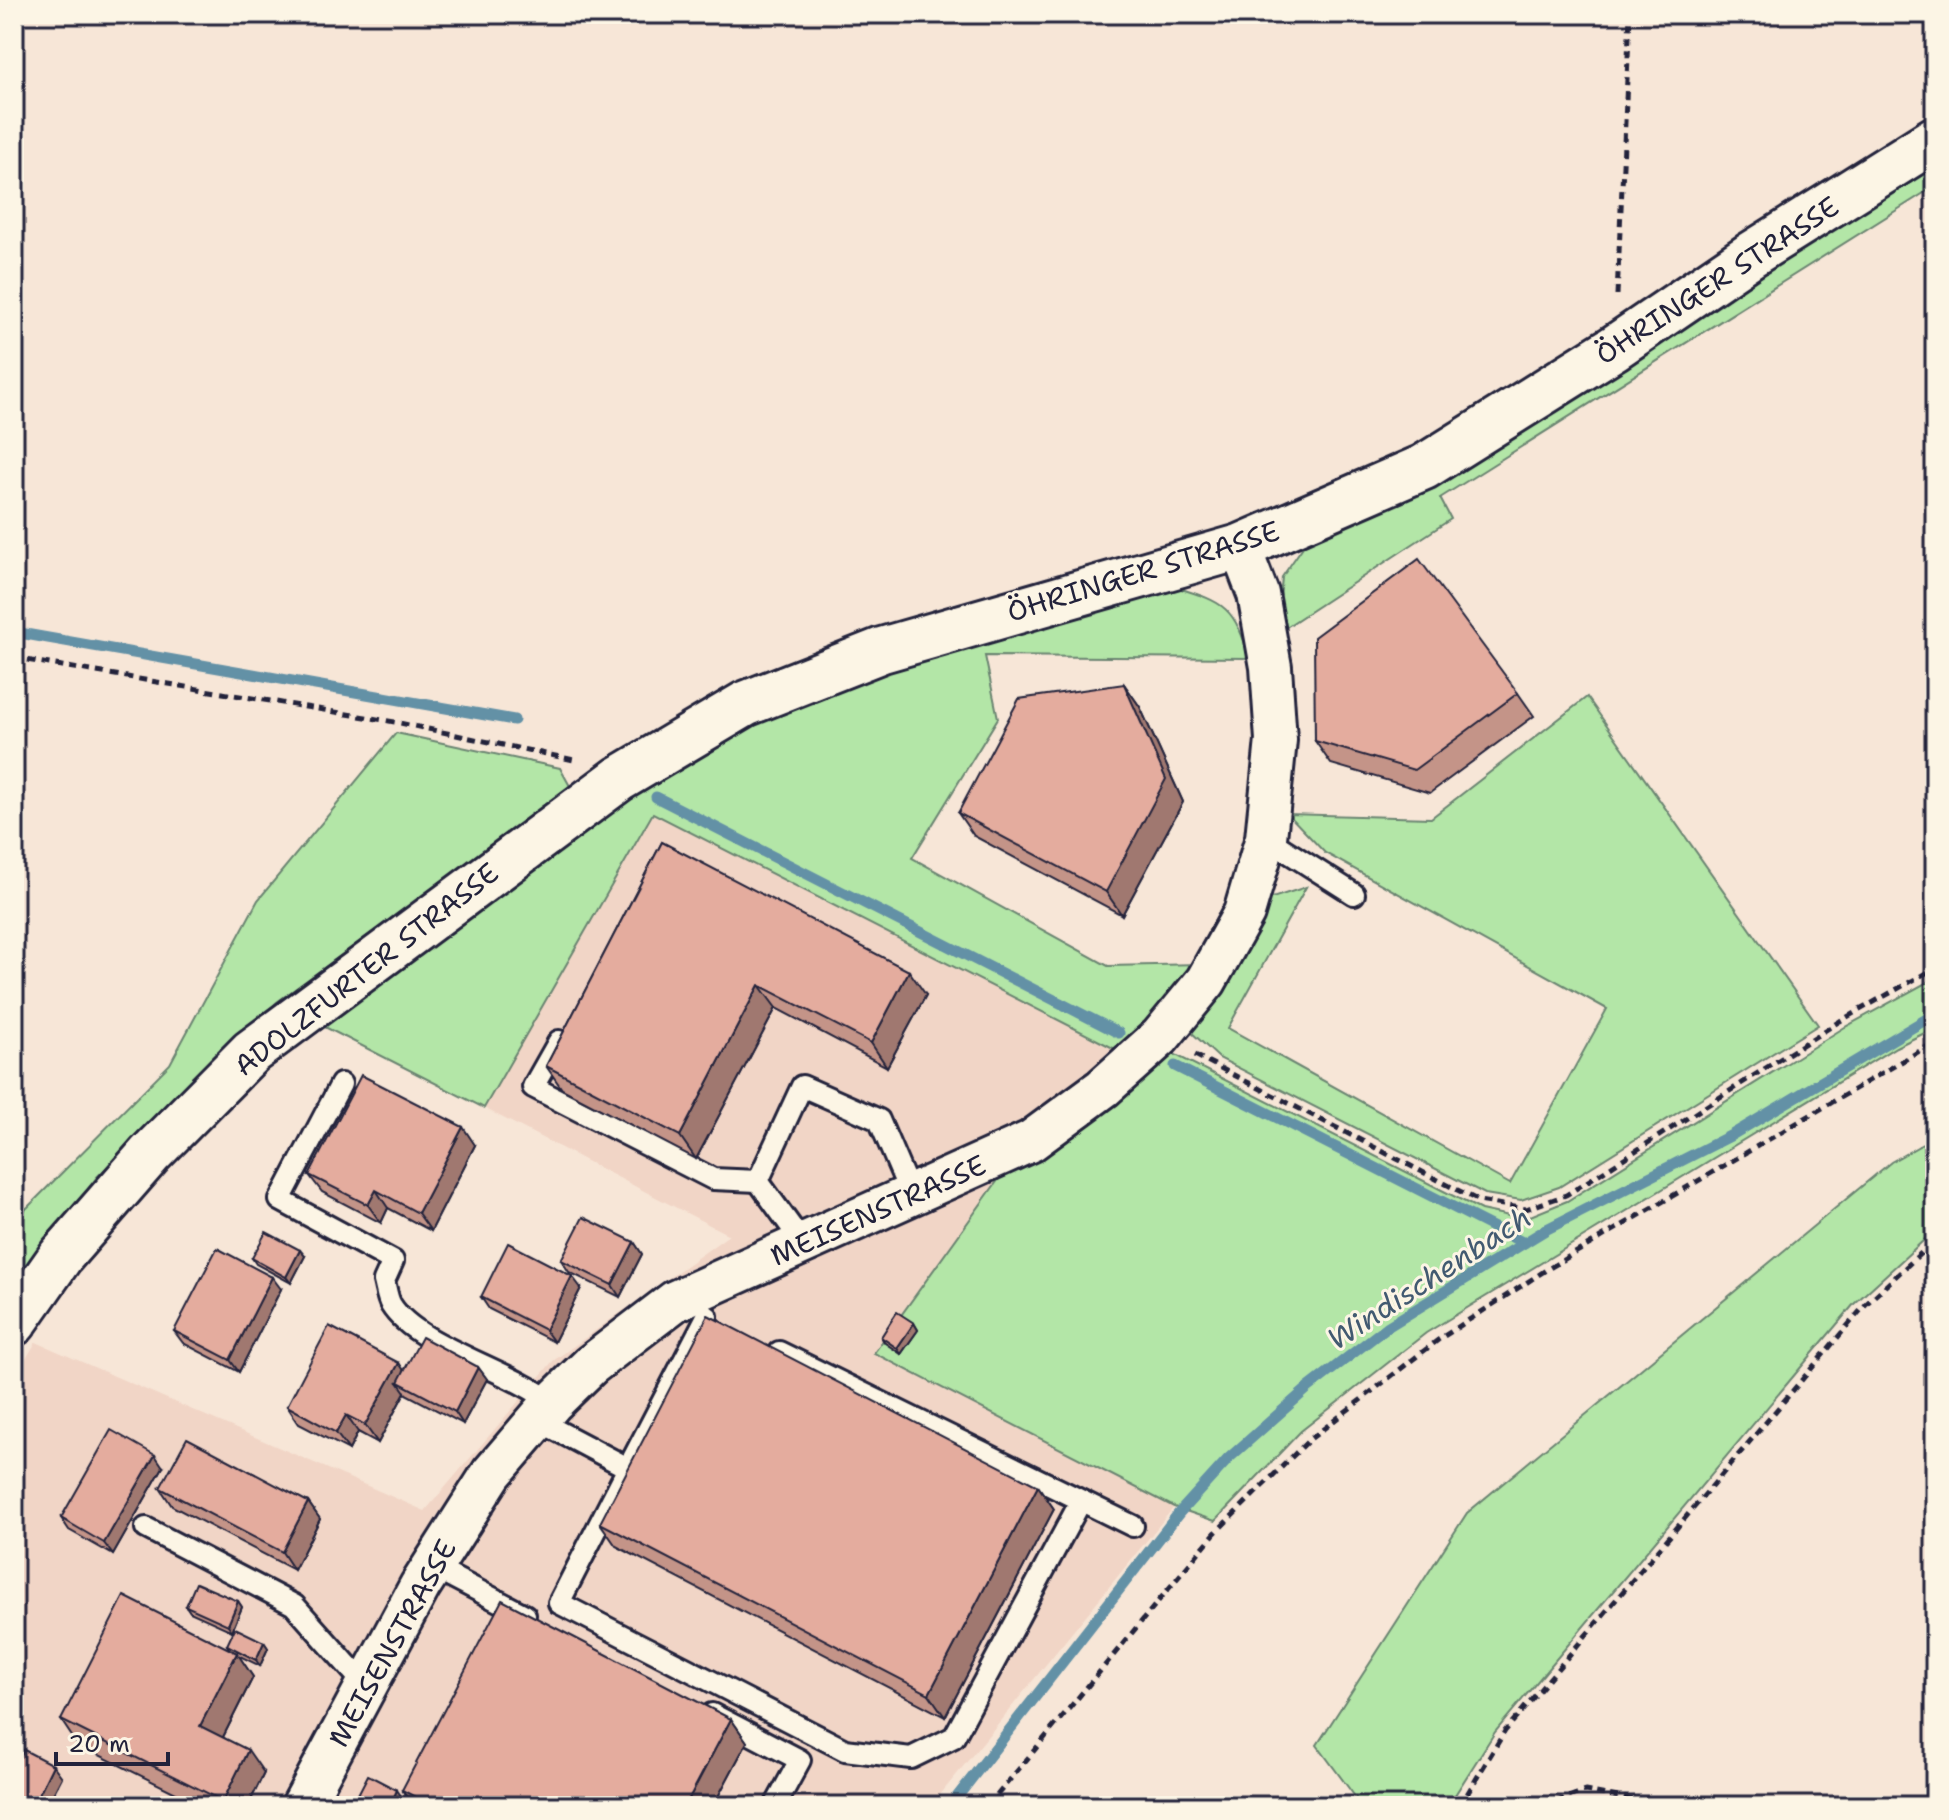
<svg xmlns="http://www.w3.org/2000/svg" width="1949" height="1820" font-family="'Shantell Sans',sans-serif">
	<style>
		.built { fill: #f1d5c6 }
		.green { fill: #b3e6a7; stroke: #6a8471; stroke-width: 2 }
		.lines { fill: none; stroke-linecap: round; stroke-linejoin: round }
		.stream { stroke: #6391a6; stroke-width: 11 }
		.lane-casing { stroke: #22223b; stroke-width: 26 }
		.street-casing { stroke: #22223b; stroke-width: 46 }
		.secondary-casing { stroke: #22223b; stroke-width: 50 }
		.path { stroke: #22223b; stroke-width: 5; stroke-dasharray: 8 6; stroke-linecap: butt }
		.lane { stroke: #fcf5e5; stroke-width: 20 }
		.street { stroke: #fcf5e5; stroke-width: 40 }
		.secondary { stroke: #fcf5e5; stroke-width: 44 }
		.wall { fill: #c49488; stroke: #22223b; stroke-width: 2 }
		.shaded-wall { fill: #a0786f; stroke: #22223b; stroke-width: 2 }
		.building { fill: #e4ac9e; stroke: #22223b; stroke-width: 2 }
		.labels { text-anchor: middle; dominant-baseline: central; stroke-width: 6; stroke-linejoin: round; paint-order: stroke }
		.street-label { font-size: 28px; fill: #22223b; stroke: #fcf5e5 }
		.water-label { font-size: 30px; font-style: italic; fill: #425a71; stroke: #fcf5e5 }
	</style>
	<rect width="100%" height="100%" fill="#f7e6d7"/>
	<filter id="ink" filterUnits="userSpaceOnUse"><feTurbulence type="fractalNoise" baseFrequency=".0125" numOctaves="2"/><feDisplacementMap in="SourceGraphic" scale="16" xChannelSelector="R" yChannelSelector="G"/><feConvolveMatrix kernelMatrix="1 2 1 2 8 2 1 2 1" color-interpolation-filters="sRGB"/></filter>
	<g filter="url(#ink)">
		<path class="built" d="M653 813 1115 1049 1151 1071 1080 1130 1001 1176 875 1352 1174 1507 931 1806H14V1379L36 1342 425 1511 553 1361 729 1235 484 1108Z"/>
		<g class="green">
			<path d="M1935 158V186L1440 498 1451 519 1277 633 1282 577 1309 538Z"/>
			<path d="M1175 587C1227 603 1233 607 1250 658L985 656 998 718 912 858 1108 966 1200 964 1141 1030 1115 1049 653 813 484 1108 315 1022 640 781 777 709 911 658Z"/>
			<path d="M1587 697 1818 1025 1559 1187 1521 1200 1485 1194 1219 1058 1190 1031 1266 900 1306 887 1228 1028 1510 1184 1607 1009 1325 853 1288 814 1431 818Z"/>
			<path d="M396 733 560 768 571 788 277 1002 97 1177 14 1290V1221L170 1064 258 900Z"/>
			<path d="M1935 978V1028L1896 1047 1426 1333 1301 1431 1215 1521 1174 1507 874 1353 1001 1176 1080 1130 1151 1072 1168 1051 1481 1210 1523 1219 1567 1201 1845 1027Z"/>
			<path d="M1935 1137V1230L1854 1304 1495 1732 1448 1806H1367L1359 1802 1317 1745 1467 1513 1891 1162Z"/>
		</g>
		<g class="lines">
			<g class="stream">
				<path d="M14 632 514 720"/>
				<path d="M656 797 1119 1033"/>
				<path d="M1175 1066 1524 1243"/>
				<path d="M950 1806 1179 1513 1229 1458 1308 1388 1387 1327 1547 1229 1730 1136 1935 1014"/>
			</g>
			<g class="lane-casing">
				<g id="lane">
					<path d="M1266 838 1354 894"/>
					<path d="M559 1041 533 1087 713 1179 758 1181"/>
					<path d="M341 1084 280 1200 393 1261 384 1281C386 1288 387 1298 391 1305 416 1346 511 1370 552 1403"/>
					<path d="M803 1243 758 1181 802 1086 879 1120 911 1195"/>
					<path d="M779 1352 1133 1526"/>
					<path d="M537 1420 628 1468 559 1603 845 1750 911 1758 954 1737 1081 1501"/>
					<path d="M628 1468 707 1316"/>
					<path d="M146 1528 294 1605 366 1686"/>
					<path d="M433 1567 525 1615"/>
					<path d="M712 1714 800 1760 775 1806"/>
				</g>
			</g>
			<g class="street-casing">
				<path id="street" d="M302 1806 420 1586 492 1473 552 1403 591 1365 675 1301 1031 1141 1103 1088 1160 1037 1206 981 1244 913 1266 838 1276 740 1271 667 1258 594 1240 547"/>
			</g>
			<g class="secondary-casing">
				<path id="secondary" d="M14 1323 61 1256 150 1154 251 1052 619 779 745 704 882 650 1240 547 1424 467 1614 348 1752 254 1935 139"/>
			</g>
			<g class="path">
				<path d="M1617 295 1630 14"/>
				<path d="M14 658 395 722 574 760"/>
				<path d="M1195 1055 1479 1201 1526 1209 1566 1195 1840 1021 1935 968"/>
				<path d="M988 1806 1215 1533 1309 1440 1438 1340 1546 1270 1935 1042"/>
				<path d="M1460 1806 1505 1731 1866 1304 1935 1240"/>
				<path d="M1543 1806 1585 1791 1669 1806"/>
			</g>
			<use href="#lane" class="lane"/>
			<use href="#street" class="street"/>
			<use href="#secondary" class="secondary"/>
		</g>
		<g class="wall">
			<path d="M1124 684 1140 707 1183 802 1122 915 974 836 958 813Z"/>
			<path d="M1518 693 1534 716 1430 793 1331 764 1315 741Z"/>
			<path d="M662 842 926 995 887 1067 776 1008 696 1159 562 1089 546 1066Z"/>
			<path d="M475 1145 431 1231 388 1208 381 1223 322 1192 309 1175Z"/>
			<path d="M634 1242 642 1254 620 1297 569 1272 561 1260Z"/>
			<path d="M305 1256 291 1283 256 1264 252 1258Z"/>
			<path d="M581 1288 554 1342 489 1309 481 1297Z"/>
			<path d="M281 1289 239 1372 183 1343 174 1331Z"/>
			<path d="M914 1323 918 1330 901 1354 885 1343 881 1337Z"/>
			<path d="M399 1363 404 1371 478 1367 487 1379 463 1424 406 1394 405 1392 378 1443 358 1432 349 1450 299 1424 287 1406Z"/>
			<path d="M163 1467 113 1555 69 1530 61 1518Z"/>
			<path d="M1038 1486 1054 1509 945 1717 616 1546 600 1523Z"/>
			<path d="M160 1488 308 1502 320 1519 294 1570 172 1506Z"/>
			<path d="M238 1601 242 1607 232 1631 190 1612 186 1606Z"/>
			<path d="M264 1642 268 1648 260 1666 238 1655 253 1677 223 1737 264 1773 248 1806H202L77 1744 61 1720 230 1650 227 1645Z"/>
			<path d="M731 1719 747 1742 713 1806H413L402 1790Z"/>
		</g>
		<g class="shaded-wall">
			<path d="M1124 684 1140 707 1183 802 1122 915 1106 892Z"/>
			<path d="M909 971 926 995 887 1067 871 1043Z"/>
			<path d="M759 985 776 1008 696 1159 680 1136Z"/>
			<path d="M463 1127 475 1145 431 1231 418 1213Z"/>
			<path d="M376 1190 388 1208 381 1223 368 1205Z"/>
			<path d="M634 1242 642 1254 620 1297 612 1285Z"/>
			<path d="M300 1250 305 1256 291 1283 286 1277Z"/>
			<path d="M572 1276 581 1288 554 1342 545 1330Z"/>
			<path d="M272 1277 281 1289 239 1372 230 1360Z"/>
			<path d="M914 1323 918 1330 901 1354 897 1348Z"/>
			<path d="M399 1363 411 1381 398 1382 405 1392 378 1443 365 1425Z"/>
			<path d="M478 1367 487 1379 463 1424 455 1412Z"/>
			<path d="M346 1415 358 1432 349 1450 336 1433Z"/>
			<path d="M155 1455 163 1467 113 1555 104 1543Z"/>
			<path d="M1038 1486 1054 1509 945 1717 929 1694Z"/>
			<path d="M308 1502 320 1519 294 1570 282 1552Z"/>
			<path d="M238 1601 242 1607 232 1631 228 1625Z"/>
			<path d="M264 1642 268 1648 260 1666 256 1660Z"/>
			<path d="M237 1653 253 1677 217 1749 200 1726Z"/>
			<path d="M731 1719 747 1742 713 1806H685Z"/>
			<path d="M14 1730 23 1742 14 1759Z"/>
			<path d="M248 1750 264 1773 248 1806H226L223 1801Z"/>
			<path d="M53 1765 62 1777 47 1806H33Z"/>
			<path d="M397 1790 408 1806H390Z"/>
		</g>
		<g class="building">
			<path d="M1419 559 1518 693 1414 770 1315 741 1314 637Z"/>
			<path d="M1124 684 1166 779 1106 892 958 813 1019 699Z"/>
			<path d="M662 842 909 971 871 1043 759 985 680 1136 546 1066Z"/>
			<path d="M361 1075 463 1127 418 1213 376 1190 368 1205 309 1175Z"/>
			<path d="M583 1217 634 1242 612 1285 561 1260Z"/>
			<path d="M266 1232 300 1250 286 1277 252 1258Z"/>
			<path d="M508 1243 572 1276 545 1330 481 1297Z"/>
			<path d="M217 1248 272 1277 230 1360 174 1331Z"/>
			<path d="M897 1312 914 1323 897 1348 881 1337Z"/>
			<path d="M708 1315 1038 1486 929 1694 600 1523Z"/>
			<path d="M329 1326 399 1363 365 1425 346 1415 336 1433 287 1406Z"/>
			<path d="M422 1337 478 1367 455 1412 398 1382Z"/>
			<path d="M111 1430 155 1455 104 1543 61 1518Z"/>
			<path d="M187 1438 308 1502 282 1552 160 1488Z"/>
			<path d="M196 1583 238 1601 228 1625 186 1606Z"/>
			<path d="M124 1596 237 1653 200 1726 248 1750 223 1801 61 1720Z"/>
			<path d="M502 1600 731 1719 685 1806H432L402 1790Z"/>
			<path d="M235 1628 264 1642 256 1660 227 1645Z"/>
			<path d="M24 1750 53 1765 33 1806H23L14 1801V1770Z"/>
			<path d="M368 1775 397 1790 390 1806H352Z"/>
		</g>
	</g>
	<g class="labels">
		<g class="street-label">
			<text transform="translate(1717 280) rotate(-33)">ÖHRINGER STRASSE</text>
			<text transform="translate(1143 571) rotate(-17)">ÖHRINGER STRASSE</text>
			<text transform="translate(366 969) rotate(-38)">ADOLZFURTER STRASSE</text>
			<text transform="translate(878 1210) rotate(-24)">MEISENSTRASSE</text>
			<text transform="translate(392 1643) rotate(-61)">MEISENSTRASSE</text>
		</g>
		<g class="water-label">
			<text transform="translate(1429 1278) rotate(-33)">Windischenbach</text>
		</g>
	</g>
	<rect width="1949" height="1820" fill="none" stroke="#fcf5e5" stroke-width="48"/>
	<rect x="24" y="24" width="1901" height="1772" fill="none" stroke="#22223b" stroke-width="3" filter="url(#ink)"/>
	<path d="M56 1752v12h112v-12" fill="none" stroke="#22223b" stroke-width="4"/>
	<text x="68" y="1752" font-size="24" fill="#22223b" stroke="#fcf5e5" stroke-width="6" paint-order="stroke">20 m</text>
</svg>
